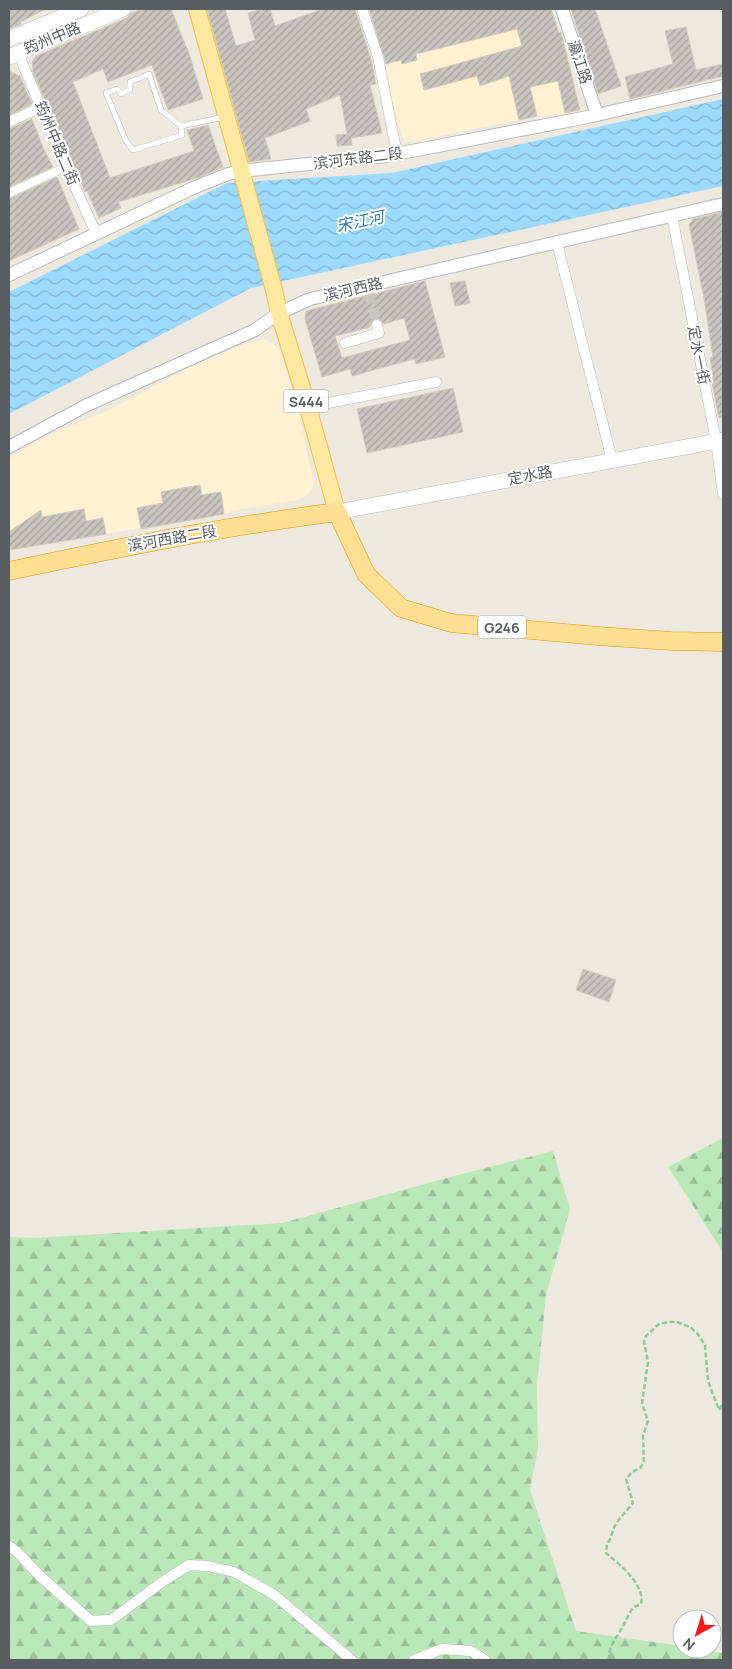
<svg xmlns="http://www.w3.org/2000/svg" width="732" height="1669" font-family="Manrope,'Noto Sans SC',sans-serif">
	<style>
		.commercial { fill: #fff1d1 }
		.forest { fill: url(#forest-firs) }
		.water { fill: url(#water-waves) }
		.building { fill: url(#building-hatch); stroke: #d2cabc; fill-rule: evenodd }
		.lines { fill: none; stroke-linecap: round; stroke-linejoin: round }
		.minor-tunnel { stroke: #c8c6bf; stroke-width: 10; stroke-dasharray: 10 5; stroke-linecap: butt }
		.service-casing { stroke: #b5b8bd; stroke-width: 6 }
		.pedestrian-casing { stroke: #b5b8bd; stroke-width: 9 }
		.minor-casing { stroke: #b5b8bd; stroke-width: 11 }
		.tertiary-casing { stroke: #b5b8bd; stroke-width: 14 }
		.secondary-casing { stroke: #b5bac0; stroke-width: 16 }
		.primary-casing { stroke: #ffbd46; stroke-width: 18 }
		.trunk-casing { stroke: #eb9100; stroke-width: 19 }
		.path { stroke: #91c99c; stroke-width: 2.5; stroke-dasharray: 5 2.5; stroke-linecap: butt }
		.service { stroke: #fff; stroke-width: 5 }
		.pedestrian { stroke: #fff; stroke-width: 8 }
		.minor { stroke: #fff; stroke-width: 10 }
		.tertiary { stroke: #fff; stroke-width: 12 }
		.secondary { stroke: #fff; stroke-width: 15 }
		.primary { stroke: #ffe9a1; stroke-width: 16 }
		.trunk { stroke: #ffe092; stroke-width: 18 }
		.labels { text-anchor: middle; dominant-baseline: central; stroke-width: 4; stroke-linejoin: round; paint-order: stroke }
		.shield { fill: #fff; stroke: #8a8e91; stroke-width: 1 }
		.shield-label { font-size: 14px; font-weight: bold; fill: #585d62 }
		.street-label { font-size: 15px; fill: #585d62; stroke: #fff }
		.water-label { font-size: 16px; font-style: italic; fill: #2f78b1; stroke: #fff }
	</style>
	<defs>
		<pattern id="forest-firs" width="22" height="20" patternUnits="userSpaceOnUse" patternTransform="scale(1.25)"><rect width="22" height="20" fill="#bbe8b8"/><path d="M5 1l3.5 6h-7zM16 11l3.5 6h-7z" fill="#9bbf99"/></pattern>
		<pattern id="water-waves" width="16" height="10" patternUnits="userSpaceOnUse" patternTransform="scale(1.25)"><rect width="16" height="10" fill="#9cdbff"/><path d="M0 5q4-4 8 0t8 0" fill="none" stroke="#82b5d2"/></pattern>
		<pattern id="building-hatch" width="6" height="6" patternUnits="userSpaceOnUse" patternTransform="scale(1.25)"><rect width="6" height="6" fill="#cac5be"/><path d="M-1 1l2-2M0 6l6-6M5 7l2-2" fill="none" stroke="#a7a39e"/></pattern>
	</defs>
	<rect width="100%" height="100%" fill="#ede9de"/>
	<g class="commercial">
		<path d="M364 9H551L568 62 580 111 566 114 537 116 404 143 375 37Z"/>
		<path d="M265 340 273 343 279 350 300 418 314 485 308 494 298 500 232 511 224 514 9 550V458L50 435 111 409 195 364 244 344Z"/>
	</g>
	<g class="forest">
		<path d="M723 1138V1252L668 1167Z"/>
		<path d="M553 1151 570 1209 546 1296 537 1385 538 1449 530 1490 576 1631 682 1646V1649H699L723 1653V1660H9V1237L34 1238 282 1223 458 1175Z"/>
	</g>
	<path class="water" d="M723 99V186L251 288 9 414V292L227 183 392 173Z"/>
	<g class="building">
		<path d="M9 9H46L20 22 21 24 9 29Z"/>
		<path d="M143 9H171L189 54 203 99 168 110 152 65 108 82 103 69 73 82 110 178 194 151 187 130 208 125 223 167 200 177 118 202 121 208 99 218 87 191 85 192 80 180 63 138 46 102 33 72 32 62 36 56 127 18 131 13Z"/>
		<path d="M207 9H225L236 46 255 40 248 13 263 9H270L275 26 323 9H355L371 59 376 84 370 85 382 133 351 138 352 145 337 146 336 135 347 134 340 95 306 109 310 121 265 138 271 159 249 162Z"/>
		<path d="M369 9H551L559 33 561 32 562 36 580 110 565 113 558 81 530 87 537 116 519 120 509 76 480 86 477 76 424 90 420 74 522 46 517 29 416 54 417 60 402 64 401 60 386 64Z"/>
		<path d="M571 9H595L621 86 598 94Z"/>
		<path d="M686 27 696 70 723 64V76L630 99 625 77 673 64 665 31Z"/>
		<path d="M9 71 20 76 32 104 9 115Z"/>
		<path d="M32 119 44 150 53 167 9 187V129Z"/>
		<path d="M57 177 79 229 9 261V199Z"/>
		<path d="M723 212V417L719 418 712 383H714L710 358 713 357 704 298 689 225 693 219Z"/>
		<path d="M425 281 445 357 416 364 414 359 352 376 350 369 322 377 305 319 306 311ZM404 318 410 340 342 358 335 336 370 327 371 323 375 319H379L384 324Z"/>
		<path d="M465 281 470 303 455 306 450 283Z"/>
		<path d="M453 388 463 432 367 453 357 409Z"/>
		<path d="M200 485 202 495 221 492 224 514 141 529 137 508 163 503 161 492Z"/>
		<path d="M84 509 86 521 103 518 106 534 9 550V532L41 510 42 517Z"/>
		<path d="M583 969 616 980 609 1002 576 990Z"/>
	</g>
	<g class="lines">
		<path class="minor-tunnel" d="M369 294 377 325"/>
		<g class="service-casing">
			<path id="service" d="M181 126 161 110 149 74 130 82V89L121 94 117 89 106 93 126 141 133 150 182 135 181 126 224 117"/>
		</g>
		<g class="pedestrian-casing">
			<path id="pedestrian" d="M9 193 66 167"/>
		</g>
		<g class="minor-casing">
			<g id="minor">
				<path d="M362 9 378 57 397 154"/>
				<path d="M18 53 66 167 96 233"/>
				<path d="M9 122 41 107"/>
				<path d="M672 216 716 441 723 494"/>
				<path d="M557 243 612 460"/>
				<path d="M345 343 379 333 377 325"/>
				<path d="M308 407 436 382"/>
				<path d="M9 1546C20 1553 28 1564 37 1573 55 1590 73 1605 91 1621L111 1620 162 1582 189 1565 208 1566 234 1572 273 1594 352 1660"/>
				<path d="M414 1660 442 1649 471 1651 485 1660"/>
			</g>
		</g>
		<g class="tertiary-casing">
			<g id="tertiary">
				<path d="M562 9 597 115"/>
				<path d="M9 275 193 188 228 174 241 171 386 156 588 117 723 86"/>
				<path d="M9 447 87 405 255 330 279 313 310 299 723 204"/>
			</g>
		</g>
		<g class="secondary-casing">
			<g id="secondary">
				<path d="M9 39 81 9"/>
				<path d="M9 57 123 9"/>
				<path d="M337 512 723 440"/>
			</g>
		</g>
		<g class="primary-casing">
			<path id="primary" d="M197 9 274 290 279 313 308 407 337 512"/>
		</g>
		<g class="trunk-casing">
			<path id="trunk" d="M9 571C118 548 227 526 337 512L366 574 401 608 451 623 598 636 671 641 723 642"/>
		</g>
		<path class="path" d="M610 1660C606 1648 619 1635 624 1624 627 1619 629 1612 634 1607 636 1606 640 1605 641 1604 645 1584 620 1565 606 1553L607 1545 611 1537 613 1530 617 1522 633 1503 626 1479 632 1472 640 1468 644 1462 643 1436 648 1421 642 1403 648 1362 644 1342 646 1336 659 1324 668 1322H677L690 1327 697 1333 705 1345 708 1381 719 1410 723 1403"/>
		<use href="#service" class="service"/>
		<use href="#pedestrian" class="pedestrian"/>
		<use href="#minor" class="minor"/>
		<use href="#tertiary" class="tertiary"/>
		<use href="#secondary" class="secondary"/>
		<use href="#primary" class="primary"/>
		<use href="#trunk" class="trunk"/>
	</g>
	<g class="labels">
		<g class="shield">
			<rect x="283.5" y="389.5" width="45" height="23" rx="4"/>
			<rect x="478" y="615.5" width="48" height="23" rx="4"/>
		</g>
		<g class="shield-label">
			<text x="306" y="401">S444</text>
			<text x="502" y="627">G246</text>
		</g>
		<g class="street-label">
			<text transform="translate(52 38) rotate(-23)">筠州中路</text>
			<text transform="translate(580 62) rotate(72)">瀛江路</text>
			<text transform="translate(57 143) rotate(67)">筠州中路二街</text>
			<text transform="translate(358 158) rotate(-7)">滨河东路二段</text>
			<text transform="translate(353 289) rotate(-13)">滨河西路</text>
			<text transform="translate(699 355) rotate(79)">定水一街</text>
			<text transform="translate(530 475) rotate(-11)">定水路</text>
			<text transform="translate(172 538) rotate(-10)">滨河西路二段</text>
		</g>
		<g class="water-label">
			<text transform="translate(360 221) rotate(-12)">宋江河</text>
		</g>
	</g>
	<rect width="732" height="1669" fill="none" stroke="#585d62" stroke-width="20"/>
	<g transform="translate(697 1634) rotate(219)"><circle r="24" fill="#ffffff" stroke="#bcbec0"/>
	<path d="M0-4L9 19L0 12L-9 19Z" fill="#fa1918"/>
	<text y="-8" font-size="14" font-weight="bold" text-anchor="middle" fill="#585d62">N</text>
	</g>
</svg>
